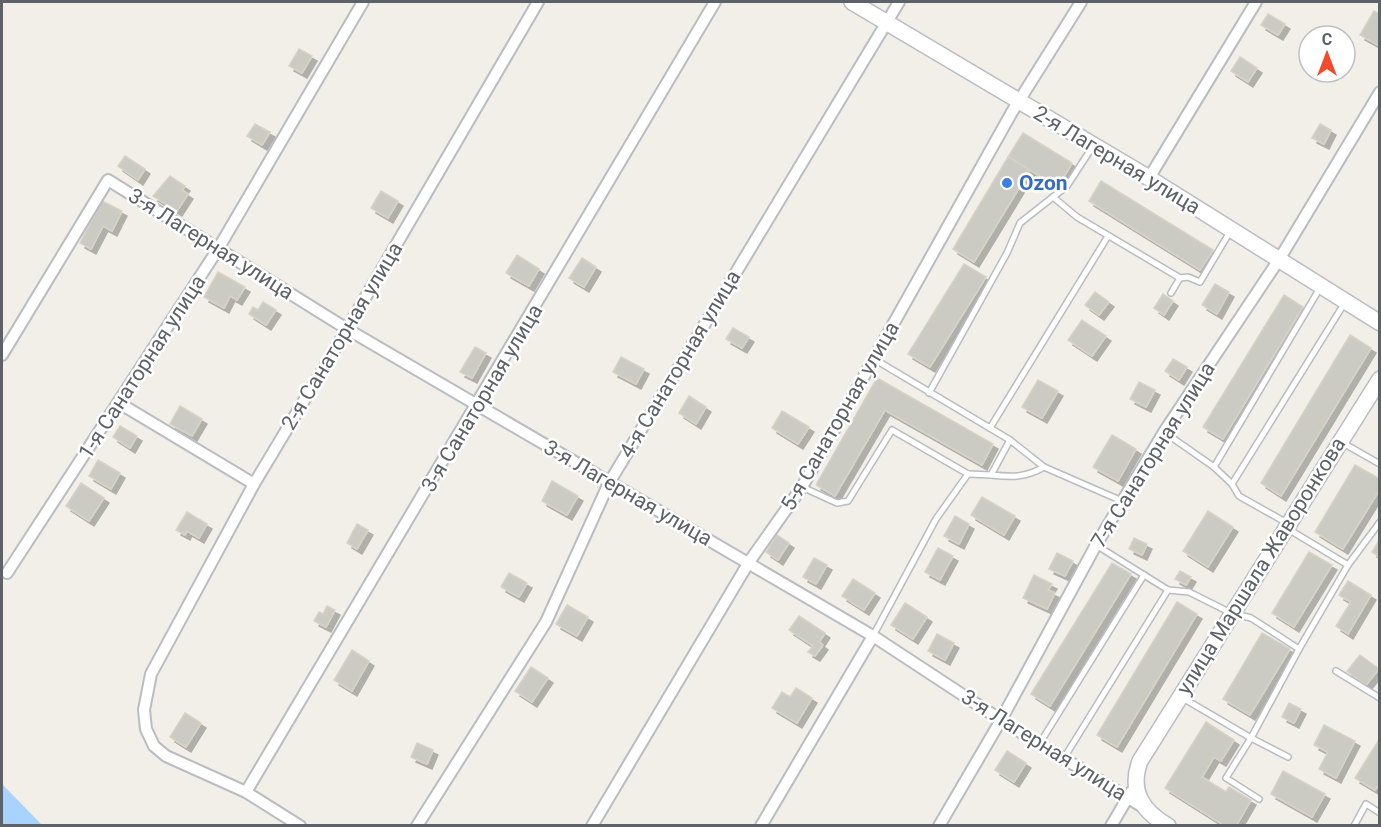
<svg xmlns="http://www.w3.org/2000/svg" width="1381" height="827" font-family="Roboto,sans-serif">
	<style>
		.water { fill: #a9d3ff }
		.building { fill: #cccbc3; stroke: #d6d2c5; stroke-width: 1.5; filter: url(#shadow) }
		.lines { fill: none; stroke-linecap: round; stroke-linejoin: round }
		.lane-casing { stroke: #b9bcc1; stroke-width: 8 }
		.street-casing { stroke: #b9bcc1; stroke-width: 14 }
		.secondary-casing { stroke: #babdc3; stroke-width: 18 }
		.lane { stroke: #fff; stroke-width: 5 }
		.street { stroke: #fff; stroke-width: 10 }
		.secondary { stroke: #fff; stroke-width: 15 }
		.shop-dot { fill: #3f7fe0; stroke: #fff; stroke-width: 2 }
		.labels { text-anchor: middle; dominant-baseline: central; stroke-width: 5; stroke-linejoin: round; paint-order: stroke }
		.street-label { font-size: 21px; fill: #5e6268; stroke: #fff }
		.shop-label { font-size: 21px; font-weight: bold; fill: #366cbe; stroke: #fff; text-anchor: start }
	</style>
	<defs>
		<filter id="shadow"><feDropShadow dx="5" dy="5" stdDeviation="0" flood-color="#0004"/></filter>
	</defs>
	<rect width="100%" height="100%" fill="#f1efe7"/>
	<path class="water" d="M2 784 42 825H2Z"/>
	<g class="building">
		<path d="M1374 11 1380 14V46L1360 35Z"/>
		<path d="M1268 14 1285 24 1278 35 1261 25Z"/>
		<path d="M299 49 312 56 302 73 289 66Z"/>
		<path d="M1240 57 1257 68 1248 82 1231 71Z"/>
		<path d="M255 124 270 132 262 145 247 136Z"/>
		<path d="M1320 124 1331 130 1324 144 1312 138Z"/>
		<path d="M1023 133 1072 163 1058 187 1008 157Z"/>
		<path d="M125 156 145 169 138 180 118 166Z"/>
		<path d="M1008 157 1030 170 974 262 953 249Z"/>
		<path d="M170 176 185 186 182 190 188 194 177 211 153 196Z"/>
		<path d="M1101 181 1213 250 1200 270 1089 201Z"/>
		<path d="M381 191 398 201 388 218 371 208Z"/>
		<path d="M102 201 122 211 112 231 103 226 91 249 80 243Z"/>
		<path d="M517 255 539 269 529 286 506 273Z"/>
		<path d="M582 258 596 267 584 287 569 278Z"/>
		<path d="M964 264 986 277 930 367 908 354Z"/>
		<path d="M218 272 245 287 237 300 230 296 224 308 204 297Z"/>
		<path d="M1215 284 1229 292 1217 314 1202 305Z"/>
		<path d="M1095 292 1109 302 1099 315 1085 305Z"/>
		<path d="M1163 294 1173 301 1164 315 1154 308Z"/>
		<path d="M1284 295 1303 307 1223 439 1203 427Z"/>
		<path d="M263 302 276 310 266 325 249 314 253 307 258 310Z"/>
		<path d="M1082 320 1106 336 1092 356 1068 340Z"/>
		<path d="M733 328 749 337 742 348 726 339Z"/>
		<path d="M1350 335 1371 348 1281 496 1261 483Z"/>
		<path d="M475 347 486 353 472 378 460 372Z"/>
		<path d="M621 357 644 369 636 384 613 372Z"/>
		<path d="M1173 359 1187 367 1179 380 1165 371Z"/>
		<path d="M877 378 993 444 982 465 885 410 835 496 816 485Z"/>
		<path d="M1038 380 1058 391 1042 418 1022 407Z"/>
		<path d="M1139 382 1155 390 1146 407 1130 399Z"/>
		<path d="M689 396 706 407 696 424 679 413Z"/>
		<path d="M180 406 202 419 192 436 170 424Z"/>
		<path d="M782 411 809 427 798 444 772 428Z"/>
		<path d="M120 426 137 436 130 448 113 437Z"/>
		<path d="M1112 435 1136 449 1118 481 1093 467Z"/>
		<path d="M98 460 120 473 111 489 89 476Z"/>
		<path d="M1355 465 1380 479V489L1343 549 1315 532Z"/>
		<path d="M552 481 578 496 567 515 542 501Z"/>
		<path d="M81 483 104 498 89 521 66 506Z"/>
		<path d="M982 497 1015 516 1004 535 971 515Z"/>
		<path d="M1208 511 1233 527 1208 567 1183 551Z"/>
		<path d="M187 512 207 524 199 538 187 531 185 535 176 530Z"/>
		<path d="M955 516 969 524 959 544 944 536Z"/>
		<path d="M357 524 368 530 357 549 347 543Z"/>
		<path d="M777 535 789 543 778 560 766 552Z"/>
		<path d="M1134 538 1147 544 1142 555 1129 549Z"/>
		<path d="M1380 539V557L1372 552Z"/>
		<path d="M938 548 953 556 940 580 925 572Z"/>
		<path d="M1309 552 1332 565 1294 627 1272 613Z"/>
		<path d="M1057 553 1073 561 1065 576 1049 569Z"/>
		<path d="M814 558 827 565 816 584 803 577Z"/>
		<path d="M1112 563 1131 574 1050 706 1031 694Z"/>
		<path d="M1180 571 1191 577 1186 585 1175 579Z"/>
		<path d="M509 573 527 583 519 597 501 587Z"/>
		<path d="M1034 575 1052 584 1048 590 1055 593 1047 609 1023 598Z"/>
		<path d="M853 579 875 593 864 610 842 596Z"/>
		<path d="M1348 581 1371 595 1348 634 1336 626 1351 602 1339 595Z"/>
		<path d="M1177 602 1197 614 1117 747 1097 735Z"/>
		<path d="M905 603 927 617 913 639 891 625Z"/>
		<path d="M567 605 588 617 577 636 556 624Z"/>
		<path d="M327 606 335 610 326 627 314 621 319 612 323 614Z"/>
		<path d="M799 616 825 633 819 642 823 645 815 656 808 652 813 646 789 630Z"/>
		<path d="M1262 633 1290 649 1250 715 1223 699Z"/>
		<path d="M937 634 954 643 945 660 928 651Z"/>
		<path d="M352 650 369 661 352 691 334 680Z"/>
		<path d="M1360 655 1379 669 1366 685 1347 671Z"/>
		<path d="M531 667 548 678 532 702 515 691Z"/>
		<path d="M796 688 812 698 797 723 772 708 782 692 790 697Z"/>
		<path d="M1289 703 1301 709 1294 723 1282 717Z"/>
		<path d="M185 713 201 723 186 747 170 737Z"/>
		<path d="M1206 722 1234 740 1221 761 1214 757 1202 777 1226 792 1229 787 1251 800 1236 826H1225L1165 788Z"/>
		<path d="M1324 725 1355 741 1336 778 1319 769 1328 752 1314 745Z"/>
		<path d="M1380 738V783L1375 790 1355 778Z"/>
		<path d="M417 743 433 750 427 764 411 757Z"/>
		<path d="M1007 751 1026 763 1014 782 995 770Z"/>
		<path d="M1283 771 1325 794 1312 817 1271 794Z"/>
	</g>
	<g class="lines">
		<g class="lane-casing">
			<g id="lane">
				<path d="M1053 197 1077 217 1180 278 1171 293"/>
				<path d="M1180 278 1188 277 1200 282 1231 230"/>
				<path d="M874 359 1010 440 991 475 968 474"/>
				<path d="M929 393 1007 253 1020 223 1067 186 1093 146"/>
				<path d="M990 428 1108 236"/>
				<path d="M1164 432 1214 467 1232 484 1344 304"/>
				<path d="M1343 443 1380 464"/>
				<path d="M1044 467 1122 501"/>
				<path d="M1214 467 1320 288"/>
				<path d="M991 475C1012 477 1025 478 1044 467L1010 440"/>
				<path d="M1232 484 1239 496 1287 523"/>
				<path d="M802 487 837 503 848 501 892 430 968 474 936 519 873 636"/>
				<path d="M1288 529 1348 565"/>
				<path d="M1096 545 1168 590"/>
				<path d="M1299 649 1348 565 1380 522"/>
				<path d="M1336 671 1380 698"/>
				<path d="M1181 697 1251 738 1226 778 1259 799"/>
				<path d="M1040 743 1144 575"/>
				<path d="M1064 758 1168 590 1189 592 1231 613 1251 618 1299 649 1251 738 1288 757"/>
				<path d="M1354 826 1366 804 1380 813"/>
			</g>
		</g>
		<g class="street-casing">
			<g id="street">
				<path d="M1149 178 1256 2"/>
				<path d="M2 355 108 180 347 329 873 636 1001 720 1143 807"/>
				<path d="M119 403 254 484"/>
				<path d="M7 573 218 249 363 2"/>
				<path d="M246 792 715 2"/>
				<path d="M300 826 246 792 166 756 154 746 146 729 144 710 151 674 254 484 347 329 538 2"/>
				<path d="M417 826 546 622 609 483 899 2"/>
				<path d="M592 826 749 562 802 487 1012 112 1081 2"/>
				<path d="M761 826 873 636"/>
				<path d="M939 826 1001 720 1096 545 1164 432 1280 258 1380 92"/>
				<path d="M1111 826 1131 792"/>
			</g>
		</g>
		<g class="secondary-casing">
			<g id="secondary">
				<path d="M852 2 1149 178 1380 323"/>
				<path d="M1168 826C1142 811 1129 791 1140 761L1380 379"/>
			</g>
		</g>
		<use href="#lane" class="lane"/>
		<use href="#street" class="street"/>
		<use href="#secondary" class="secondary"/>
	</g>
	<circle class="shop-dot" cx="1007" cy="183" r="6"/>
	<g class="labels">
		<g class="street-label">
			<text transform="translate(1117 160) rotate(31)">2-я Лагерная улица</text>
			<text transform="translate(211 244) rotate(32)">3-я Лагерная улица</text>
			<text transform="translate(342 336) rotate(-59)">2-я Санаторная улица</text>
			<text transform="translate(680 364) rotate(-59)">4-я Санаторная улица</text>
			<text transform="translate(142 367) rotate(-57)">1-я Санаторная улица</text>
			<text transform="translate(482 398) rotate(-59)">3-я Санаторная улица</text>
			<text transform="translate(840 416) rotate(-60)">5-я Санаторная улица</text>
			<text transform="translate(1153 455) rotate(-58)">7-я Санаторная улица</text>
			<text transform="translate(628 493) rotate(30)">3-я Лагерная улица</text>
			<text transform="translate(1261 566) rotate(-58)">улица Маршала Жаворонкова</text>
			<text transform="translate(1044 745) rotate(32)">3-я Лагерная улица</text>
		</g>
		<g class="shop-label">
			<text x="1019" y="183">Ozon</text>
		</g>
	</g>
	<rect width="1381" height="827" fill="none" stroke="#5e6268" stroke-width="6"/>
	<g transform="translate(1327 54)"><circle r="28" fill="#ffffff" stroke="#bfc0c3" stroke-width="1.5"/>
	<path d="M0-4.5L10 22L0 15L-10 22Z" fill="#f24a2c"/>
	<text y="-9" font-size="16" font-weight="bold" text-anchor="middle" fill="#5e6268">С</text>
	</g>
</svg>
